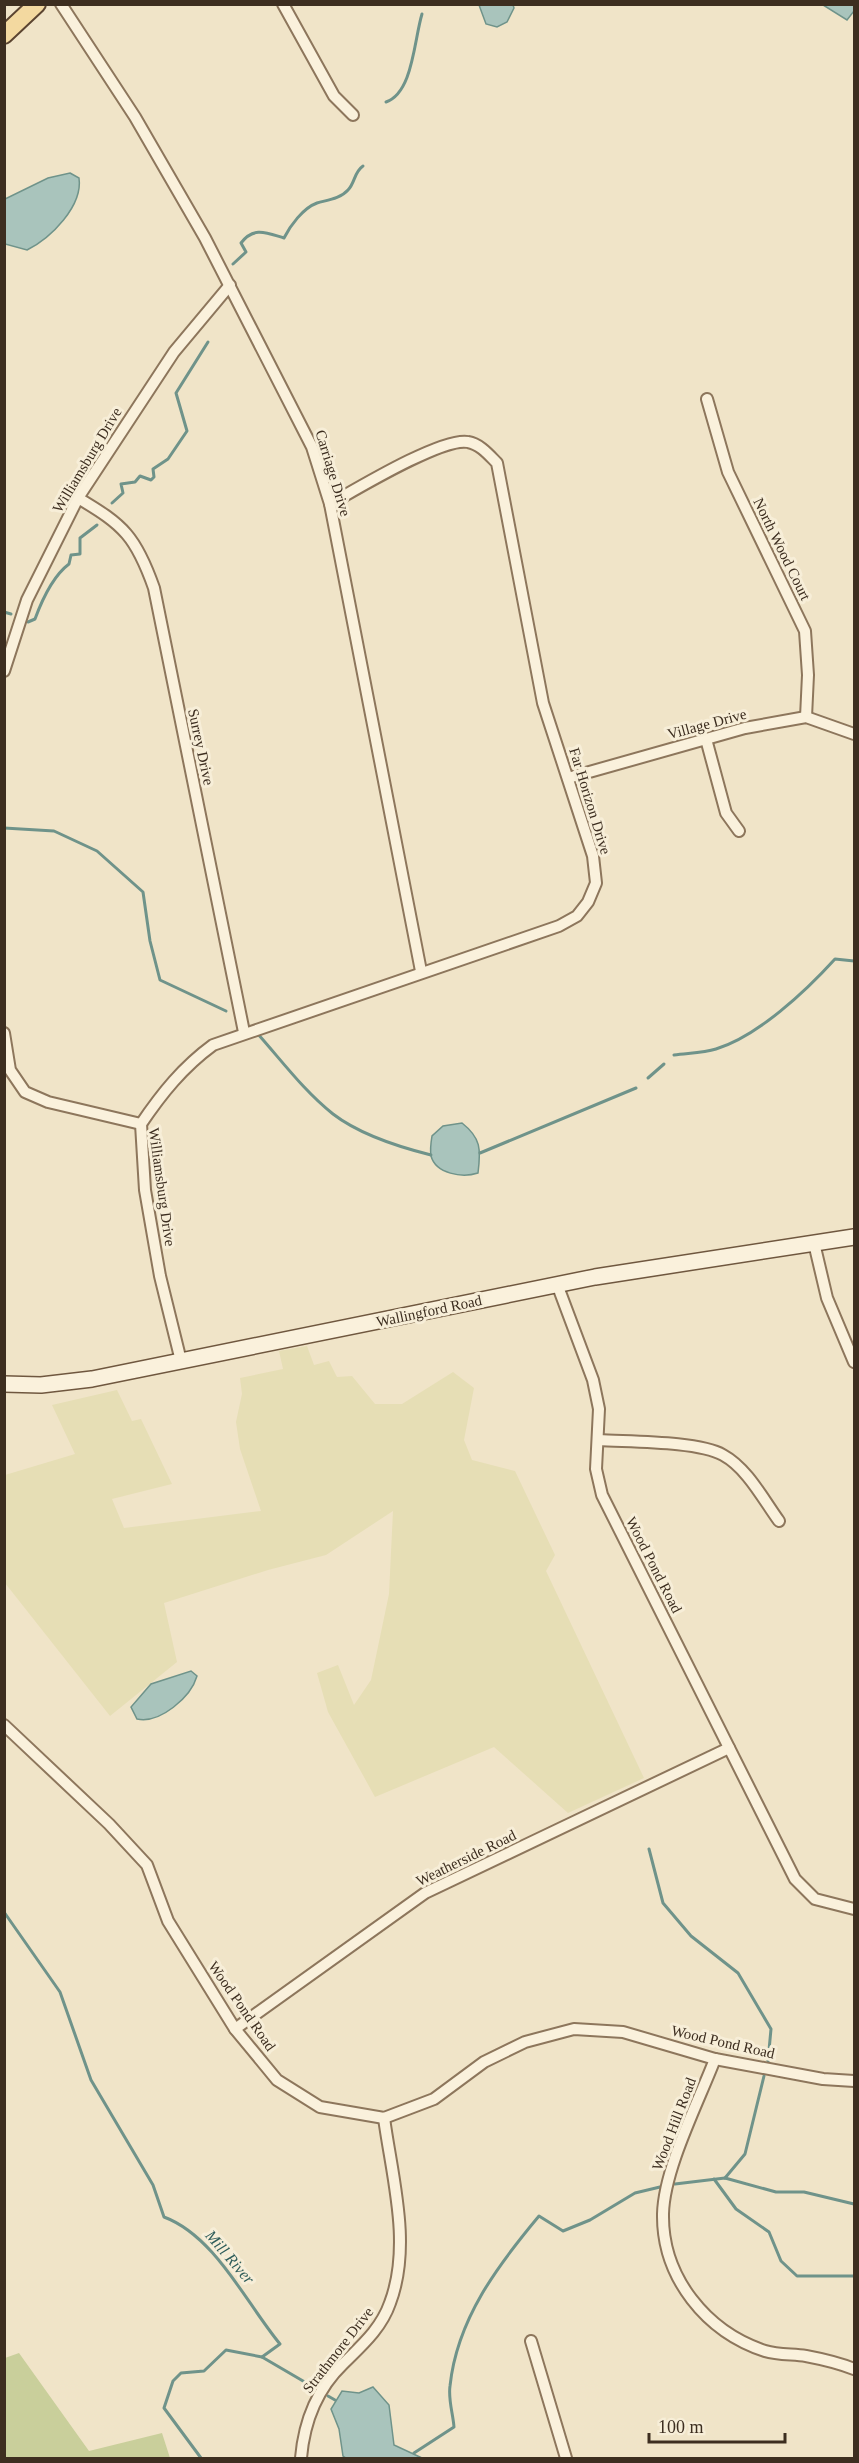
<svg xmlns="http://www.w3.org/2000/svg" width="859" height="2463" font-family="Georgia,serif">
	<style>
		.farmland { fill: #e6deb5 }
		.green { fill: #c9cf9b }
		.water { fill: #a9c4bc; stroke: #6f938a; stroke-width: 1.5 }
		.lines { fill: none; stroke-linecap: round; stroke-linejoin: round }
		.stream { stroke: #6f938a; stroke-width: 3 }
		.street-casing { stroke: #8d765c; stroke-width: 14 }
		.secondary-casing { stroke: #6f573f; stroke-width: 18 }
		.primary-casing { stroke: #5b4430; stroke-width: 20 }
		.street { stroke: #faf1dc; stroke-width: 10 }
		.secondary { stroke: #faf1dc; stroke-width: 15 }
		.primary { stroke: #f3d9a0; stroke-width: 16 }
		.labels { text-anchor: middle; dominant-baseline: central; stroke-width: 6; stroke-linejoin: round; paint-order: stroke }
		.street-label { font-size: 15px; fill: #3d2e20; stroke: #f7eed8 }
		.water-label { font-size: 16px; font-style: italic; fill: #2f5d5a; stroke: #f7eed8 }
	</style>
	<rect width="100%" height="100%" fill="#f0e4c8"/>
	<path class="farmland" d="M307 1346 314 1365 329 1361 337 1377 352 1376 375 1404H402L453 1372 474 1388 464 1440 472 1460 515 1471 555 1555 546 1571 644 1778 568 1813 494 1747 375 1797 328 1712 317 1673 338 1665 354 1705 371 1680 389 1594 393 1511 326 1555 268 1570 164 1603 177 1662 110 1716 5 1583V1475L75 1454 52 1405 117 1390 132 1421 141 1419 172 1484 112 1499 124 1528 261 1511 240 1449 236 1422 242 1394 240 1378 283 1369 279 1351Z"/>
	<path class="green" d="M19 2353 89 2451 162 2433 170 2458H5V2358Z"/>
	<g class="water">
		<path d="M479 5H513L514 8 507 22 497 27 486 24Z"/>
		<path d="M823 5H854V11L847 20Z"/>
		<path d="M70 173 79 178C83 206 51 238 27 250L5 244V199L48 178Z"/>
		<path d="M462 1123C481 1138 481 1149 478 1173 462 1178 436 1174 431 1156 430 1150 431 1142 432 1136L443 1126Z"/>
		<path d="M191 1671 197 1676C191 1697 160 1724 137 1719L131 1707 151 1684Z"/>
		<path d="M373 2387 389 2405 394 2445 422 2458H346L343 2456 339 2429 331 2409 342 2391 359 2393Z"/>
	</g>
	<g class="lines">
		<g class="stream">
			<path d="M386 102C413 93 414 40 422 14"/>
			<path d="M233 264 246 252 241 243C254 226 267 233 284 238 290 226 303 208 317 203 327 200 340 199 348 190 355 183 354 172 363 166"/>
			<path d="M112 503 123 493 121 484 135 482 140 476 151 480 154 477 153 469 168 459 187 431 176 393 208 342"/>
			<path d="M4 612 11 614"/>
			<path d="M28 622 35 619C42 600 53 576 69 564L71 555 80 554V538L97 525"/>
			<path d="M4 828 54 831 97 851 143 892 150 941 160 980 226 1011"/>
			<path d="M257 1033C282 1061 304 1091 333 1114 359 1134 399 1147 431 1155"/>
			<path d="M674 1055C688 1053 703 1053 716 1049 758 1036 806 991 835 959L854 961"/>
			<path d="M648 1078 664 1064"/>
			<path d="M480 1153 636 1088"/>
			<path d="M649 1849 663 1903 691 1936 738 1973 771 2029 768 2061"/>
			<path d="M4 1912 60 1992 91 2080 153 2185 164 2217C215 2236 246 2303 280 2344L262 2357 226 2350 204 2371 181 2373 173 2381 164 2408 201 2458"/>
			<path d="M725 2178 745 2154 764 2076"/>
			<path d="M714 2179 736 2209 769 2232 781 2261 797 2276H854"/>
			<path d="M675 2184 725 2178 776 2192H804L854 2204"/>
			<path d="M262 2357 315 2388"/>
			<path d="M328 2396 335 2400"/>
			<path d="M414 2453 454 2427C453 2414 448 2399 450 2386 457 2319 498 2265 539 2216L563 2231 590 2220 635 2193 660 2187"/>
		</g>
		<g class="street-casing">
			<g id="street">
				<path d="M61 4 135 117 205 238 312 447 330 504 421 971"/>
				<path d="M283 4 334 96 353 115"/>
				<path d="M707 399 728 472 805 631 808 675 806 717"/>
				<path d="M78 498C124 525 136 537 154 588L244 1032"/>
				<path d="M4 671 27 600 78 498 174 352 230 285"/>
				<path d="M706 739 726 813 739 831"/>
				<path d="M568 778 745 728 806 717 854 734"/>
				<path d="M4 1033 10 1070 25 1092 48 1102 141 1124"/>
				<path d="M141 1124C162 1093 183 1067 213 1045L559 926 577 916 588 902 596 883 593 856 543 703 497 463C489 455 480 444 468 442 442 437 355 490 330 504"/>
				<path d="M141 1124 145 1190 160 1276 181 1361"/>
				<path d="M814 1243 827 1298 854 1362"/>
				<path d="M557 1284 593 1380 599 1409 596 1469 602 1495 795 1879 815 1899 854 1909"/>
				<path d="M599 1440C629 1442 698 1441 723 1455 747 1468 763 1499 779 1521"/>
				<path d="M4 1725 109 1824 147 1865 168 1921 235 2029 277 2080 320 2107 384 2118 434 2099 484 2062 525 2042 574 2029 623 2032 715 2059 823 2079 854 2081"/>
				<path d="M235 2029 425 1893 729 1748"/>
				<path d="M715 2059C698 2103 664 2169 663 2214 662 2278 707 2332 765 2351 778 2355 793 2354 806 2356 822 2359 839 2363 854 2369"/>
				<path d="M531 2341 566 2458"/>
				<path d="M301 2458C304 2423 317 2389 343 2364 361 2346 381 2329 390 2303 412 2245 392 2177 384 2118"/>
			</g>
		</g>
		<g class="secondary-casing">
			<path id="secondary" d="M4 1384 41 1385 92 1379 595 1277 854 1237"/>
		</g>
		<g class="primary-casing">
			<path id="primary" d="M4 35 37 4"/>
		</g>
		<use href="#street" class="street"/>
		<use href="#secondary" class="secondary"/>
		<use href="#primary" class="primary"/>
	</g>
	<g class="labels">
		<g class="street-label">
			<text transform="translate(87 460) rotate(-59)">Williamsburg Drive</text>
			<text transform="translate(333 473) rotate(73)">Carriage Drive</text>
			<text transform="translate(782 549) rotate(64)">North Wood Court</text>
			<text transform="translate(707 724) rotate(-15)">Village Drive</text>
			<text transform="translate(201 747) rotate(78)">Surrey Drive</text>
			<text transform="translate(590 801) rotate(73)">Far Horizon Drive</text>
			<text transform="translate(162 1187) rotate(82)">Williamsburg Drive</text>
			<text transform="translate(429 1311) rotate(-12)">Wallingford Road</text>
			<text transform="translate(654 1565) rotate(63)">Wood Pond Road</text>
			<text transform="translate(466 1858) rotate(-26)">Weatherside Road</text>
			<text transform="translate(242 2006) rotate(55)">Wood Pond Road</text>
			<text transform="translate(723 2042) rotate(13)">Wood Pond Road</text>
			<text transform="translate(674 2124) rotate(-69)">Wood Hill Road</text>
			<text transform="translate(338 2350) rotate(-52)">Strathmore Drive</text>
		</g>
		<g class="water-label">
			<text transform="translate(230 2257) rotate(49)">Mill River</text>
		</g>
	</g>
	<rect width="859" height="2463" fill="none" stroke="#3d2e20" stroke-width="12"/>
	<path d="M649 2433v9h136v-9" fill="none" stroke="#3d2e20" stroke-width="3"/>
	<text x="658" y="2433" font-size="18" fill="#3d2e20" stroke="#f7eed8" stroke-width="4.5" paint-order="stroke">100 m</text>
</svg>
